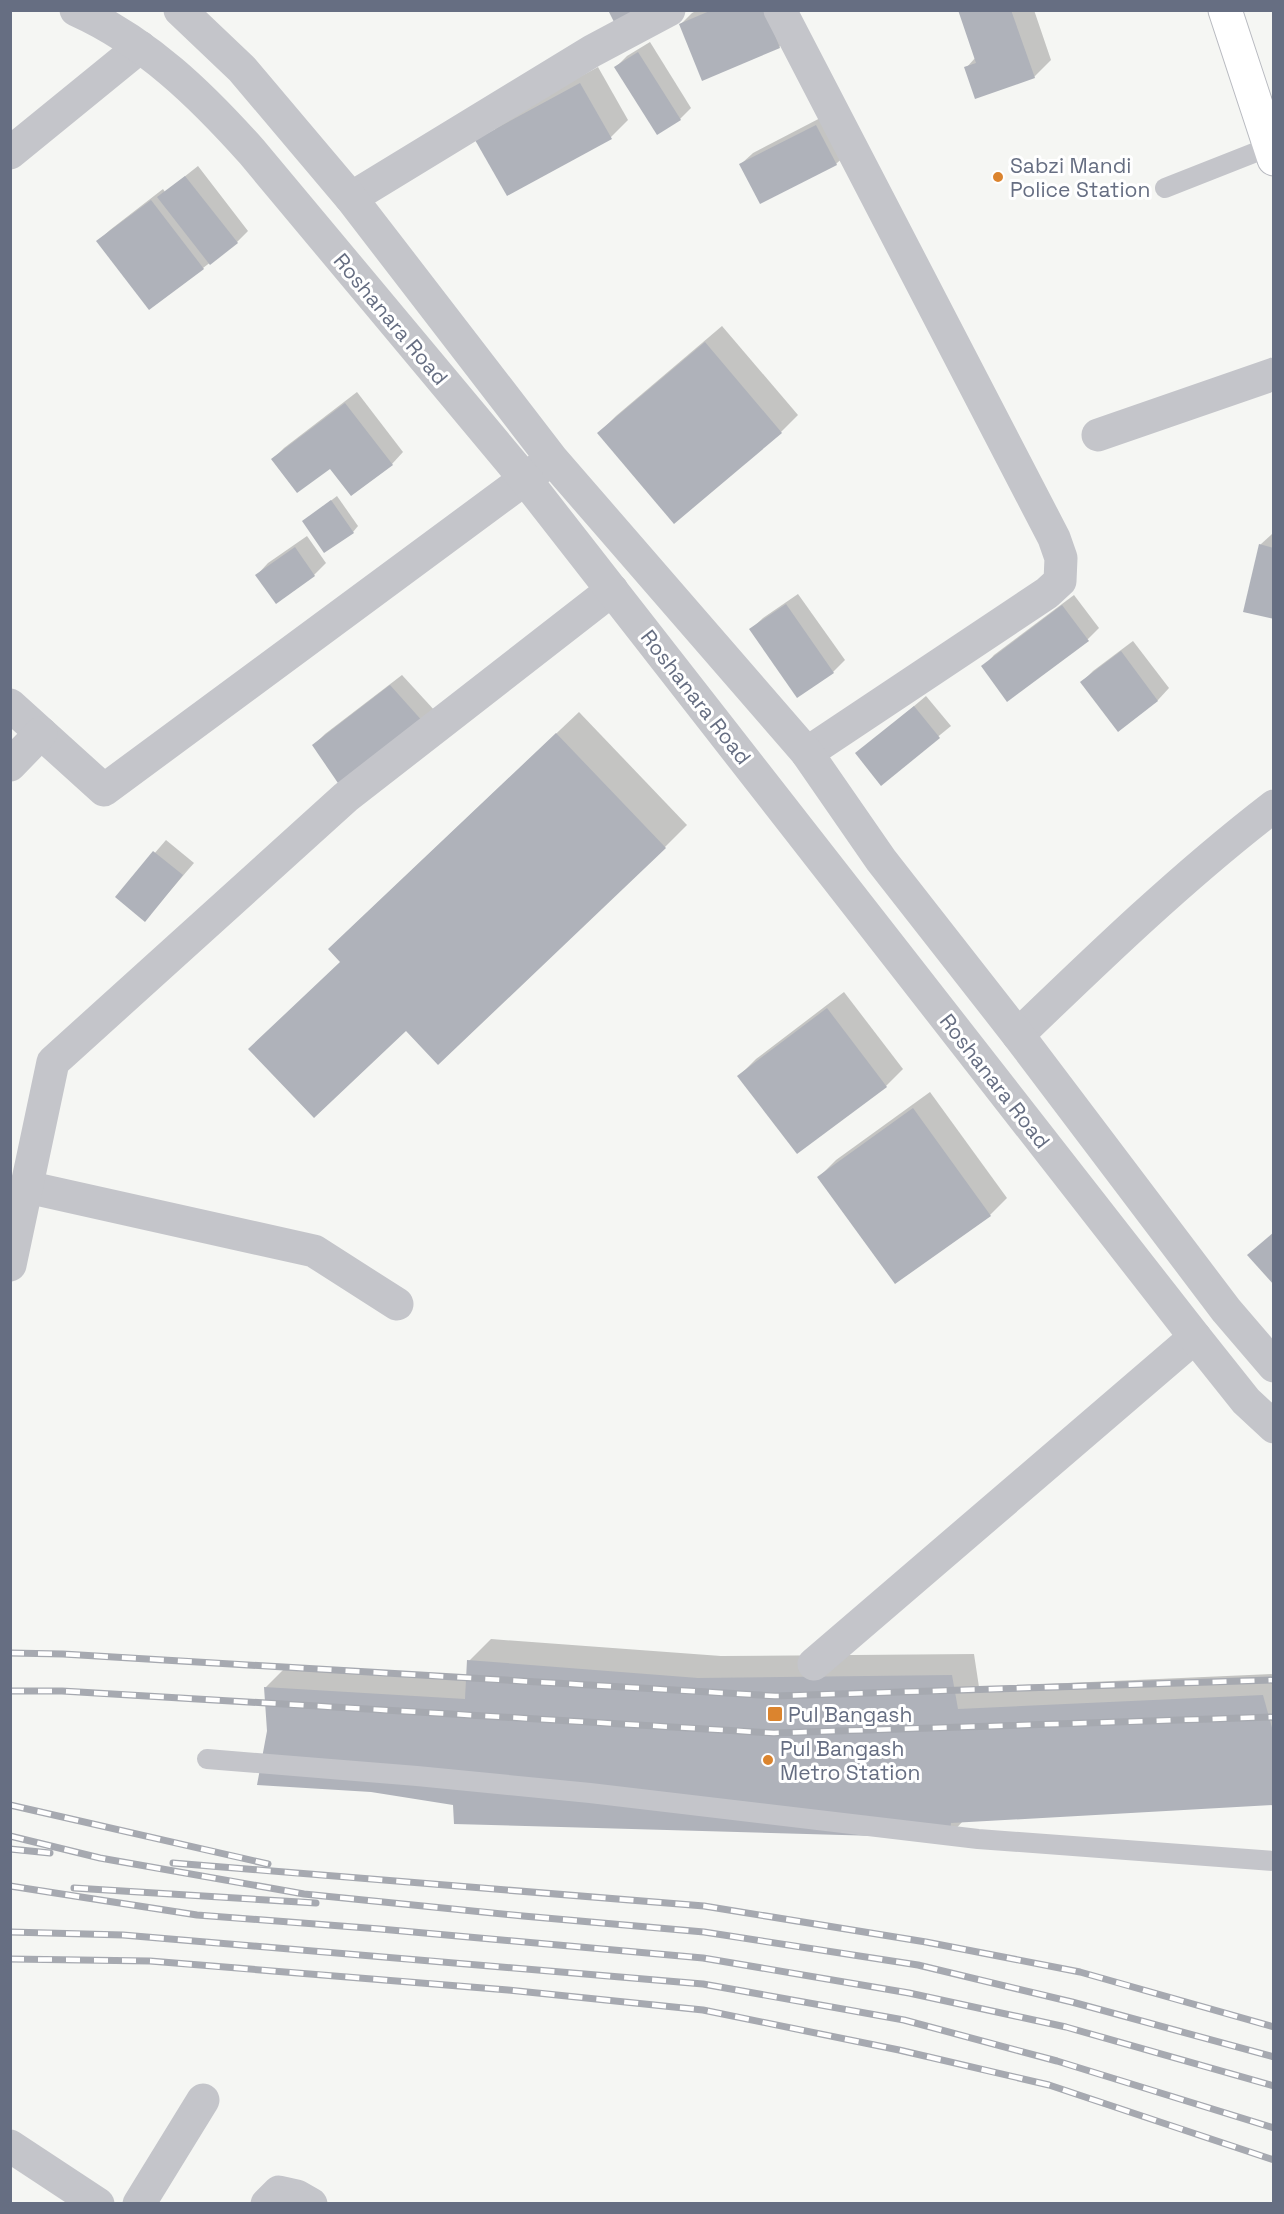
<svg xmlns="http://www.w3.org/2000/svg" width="1284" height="2214" font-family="'Space Grotesk',sans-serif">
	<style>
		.shadow { fill: #0003 }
		.building { fill: #afb2ba }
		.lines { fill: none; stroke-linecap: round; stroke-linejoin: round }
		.secondary-casing { stroke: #b8bac0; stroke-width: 35 }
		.service { stroke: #c4c5ca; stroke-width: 20 }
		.minor { stroke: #c4c5ca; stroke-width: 33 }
		.tertiary { stroke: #c4c5ca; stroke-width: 33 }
		.secondary { stroke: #fff; stroke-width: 33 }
		.rail-casing { stroke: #a6a9b0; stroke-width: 7 }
		.rail { stroke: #fff; stroke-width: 4.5; stroke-dasharray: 14; stroke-linecap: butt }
		.poi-dot { fill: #db842e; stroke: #fff; stroke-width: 2 }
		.labels { text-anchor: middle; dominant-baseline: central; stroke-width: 6; stroke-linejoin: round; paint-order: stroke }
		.poi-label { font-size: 21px; fill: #666e82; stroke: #fff; text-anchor: start }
		.street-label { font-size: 21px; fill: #666e82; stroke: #fff }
	</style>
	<rect width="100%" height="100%" fill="#f5f6f3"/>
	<g class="shadow">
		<path d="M698 10H780L791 36 779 47 680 25 692 13Z"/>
		<path d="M959 10H1034L1051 60 1034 77 966 68 976 57Z"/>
		<path d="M650 42 691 108 680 119 616 67 627 56Z"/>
		<path d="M598 67 628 120 611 137 507 194 494 123Z"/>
		<path d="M828 114 848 153 836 164H741L753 153Z"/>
		<path d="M198 166 248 231 237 242 203 268 98 241 110 230 163 189 165 192Z"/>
		<path d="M722 326 798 415 781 432 599 433 616 416Z"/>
		<path d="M357 392 403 452 392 464 331 467 273 459 284 448Z"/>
		<path d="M337 496 358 526 353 532 304 521Z"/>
		<path d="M1272 534H1274V617L1260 545Z"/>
		<path d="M307 536 326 563 314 575 276 602 257 575 268 563Z"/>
		<path d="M798 594 845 660 833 672 751 629 763 618Z"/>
		<path d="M1074 595 1099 628 1088 639 983 667 994 655Z"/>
		<path d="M1133 641 1169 688 1158 700 1118 730 1082 682 1093 671Z"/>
		<path d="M402 675 436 712 340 784 314 745 325 734Z"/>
		<path d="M926 696 951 726 881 783 857 754Z"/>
		<path d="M579 712 687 825 665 847 406 1029 341 961 352 927Z"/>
		<path d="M166 840 194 863 145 920 117 897Z"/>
		<path d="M844 992 903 1069 886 1086 739 1076 756 1059Z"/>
		<path d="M930 1092 1007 1198 990 1215 819 1177 836 1160Z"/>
		<path d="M491 1639 721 1656 974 1654 979 1687 1274 1674V1803L964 1820 948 1837 455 1804 268 1731 266 1687 288 1665 468 1676 469 1661Z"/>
	</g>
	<g class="building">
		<path d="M608 10H642L615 24Z"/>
		<path d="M712 10H765L780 48 702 81 679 24Z"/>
		<path d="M958 10H1011L1035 78 975 99 964 67 976 63Z"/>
		<path d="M638 52 681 120 657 135 614 67Z"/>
		<path d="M580 83 612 139 507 196 475 140Z"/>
		<path d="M816 125 837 165 760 204 739 164Z"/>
		<path d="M185 176 238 243 210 265 157 197Z"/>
		<path d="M151 200 204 269 149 310 96 241Z"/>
		<path d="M705 342 782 433 674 524 597 433Z"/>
		<path d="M345 403 393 465 351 496 330 469 297 493 271 459Z"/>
		<path d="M331 500 354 533 324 553 302 521Z"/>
		<path d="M1259 544 1274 548V619L1243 612Z"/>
		<path d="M295 547 315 576 276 604 255 575Z"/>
		<path d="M786 604 834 673 797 698 749 629Z"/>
		<path d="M1062 605 1089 641 1007 702 981 666Z"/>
		<path d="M1121 651 1158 701 1118 732 1080 682Z"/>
		<path d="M390 685 425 724 340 786 312 745Z"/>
		<path d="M914 706 940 738 881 786 855 753Z"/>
		<path d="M556 733 666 848 438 1065 406 1031 314 1118 248 1049 340 962 328 949Z"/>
		<path d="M153 851 183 875 145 922 115 897Z"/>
		<path d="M827 1008 887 1087 797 1154 737 1076Z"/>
		<path d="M913 1108 991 1216 895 1284 817 1177Z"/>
		<path d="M1274 1232V1285L1247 1255Z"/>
		<path d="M467 1660 698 1678 952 1675 958 1709 1263 1695 1274 1735V1805L951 1823 949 1838 454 1824 453 1805 371 1792 257 1785 267 1731 264 1687 465 1699Z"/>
	</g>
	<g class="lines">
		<g class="secondary-casing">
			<path id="secondary" d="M1225 10 1274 159"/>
		</g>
		<g class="service">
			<path d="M1165 188 1269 147"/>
			<path d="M207 1759 417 1776 590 1793 978 1839 1274 1861"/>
		</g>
		<g class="minor">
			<path d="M780 10 1054 538 1061 558 1060 581 1047 593 807 753"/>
			<path d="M10 153 140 47"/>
			<path d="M351 198 592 51 669 10"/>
			<path d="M1098 435 1274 374"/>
			<path d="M10 705 104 790 548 462"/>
			<path d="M10 765 41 733"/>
			<path d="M1018 1035C1101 955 1183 876 1274 806"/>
			<path d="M27 1187 314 1251 397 1304"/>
			<path d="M10 1265 53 1062 346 797 612 590"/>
			<path d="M814 1664 1195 1337"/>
			<path d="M10 2146 98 2204"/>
			<path d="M139 2204 203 2100"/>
			<path d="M267 2204 279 2192 297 2196 311 2204"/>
		</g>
		<g class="tertiary">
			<path d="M76 10C147 42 201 95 252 152L525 479 1195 1337 1246 1401 1274 1427"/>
			<path d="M180 10 242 69 351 198 552 459 807 753 881 860 1018 1035 1226 1310 1274 1366"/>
		</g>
		<use href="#secondary" class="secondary"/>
		<g class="rail-casing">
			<g id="rail">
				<path d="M10 1653 63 1654 775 1696 1274 1680"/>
				<path d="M10 1691H62L774 1733 1274 1717"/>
				<path d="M10 1805 268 1864"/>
				<path d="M10 1836 100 1858 304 1894 523 1916 704 1932 918 1965 1072 2002 1274 2057"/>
				<path d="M10 1849 50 1853"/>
				<path d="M173 1863 704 1906 926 1942 1080 1972 1274 2027"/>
				<path d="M10 1886 197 1915 380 1929 703 1958 909 1993 1066 2027 1274 2086"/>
				<path d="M74 1888 316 1903"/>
				<path d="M10 1932 123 1935 703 1984 904 2020 1057 2061 1274 2128"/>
				<path d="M10 1959 150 1961 508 1990 703 2010 899 2050 1049 2085 1274 2160"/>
			</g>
		</g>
		<use href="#rail" class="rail"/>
	</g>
	<g class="poi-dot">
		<circle cx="998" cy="177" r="6"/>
		<rect x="767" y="1706" width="16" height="16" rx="3"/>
		<circle cx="768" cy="1760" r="6"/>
	</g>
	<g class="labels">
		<g class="poi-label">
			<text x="1010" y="165">Sabzi Mandi<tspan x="1010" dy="24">Police Station</tspan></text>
			<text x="788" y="1714">Pul Bangash</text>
			<text x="780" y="1748">Pul Bangash<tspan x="780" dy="24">Metro Station</tspan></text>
		</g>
		<g class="street-label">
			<text transform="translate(391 319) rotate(50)">Roshanara Road</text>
			<text transform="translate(696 697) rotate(52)">Roshanara Road</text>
			<text transform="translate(995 1081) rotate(52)">Roshanara Road</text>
		</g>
	</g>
	<rect width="1284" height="2214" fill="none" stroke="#666e82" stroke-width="24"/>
</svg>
